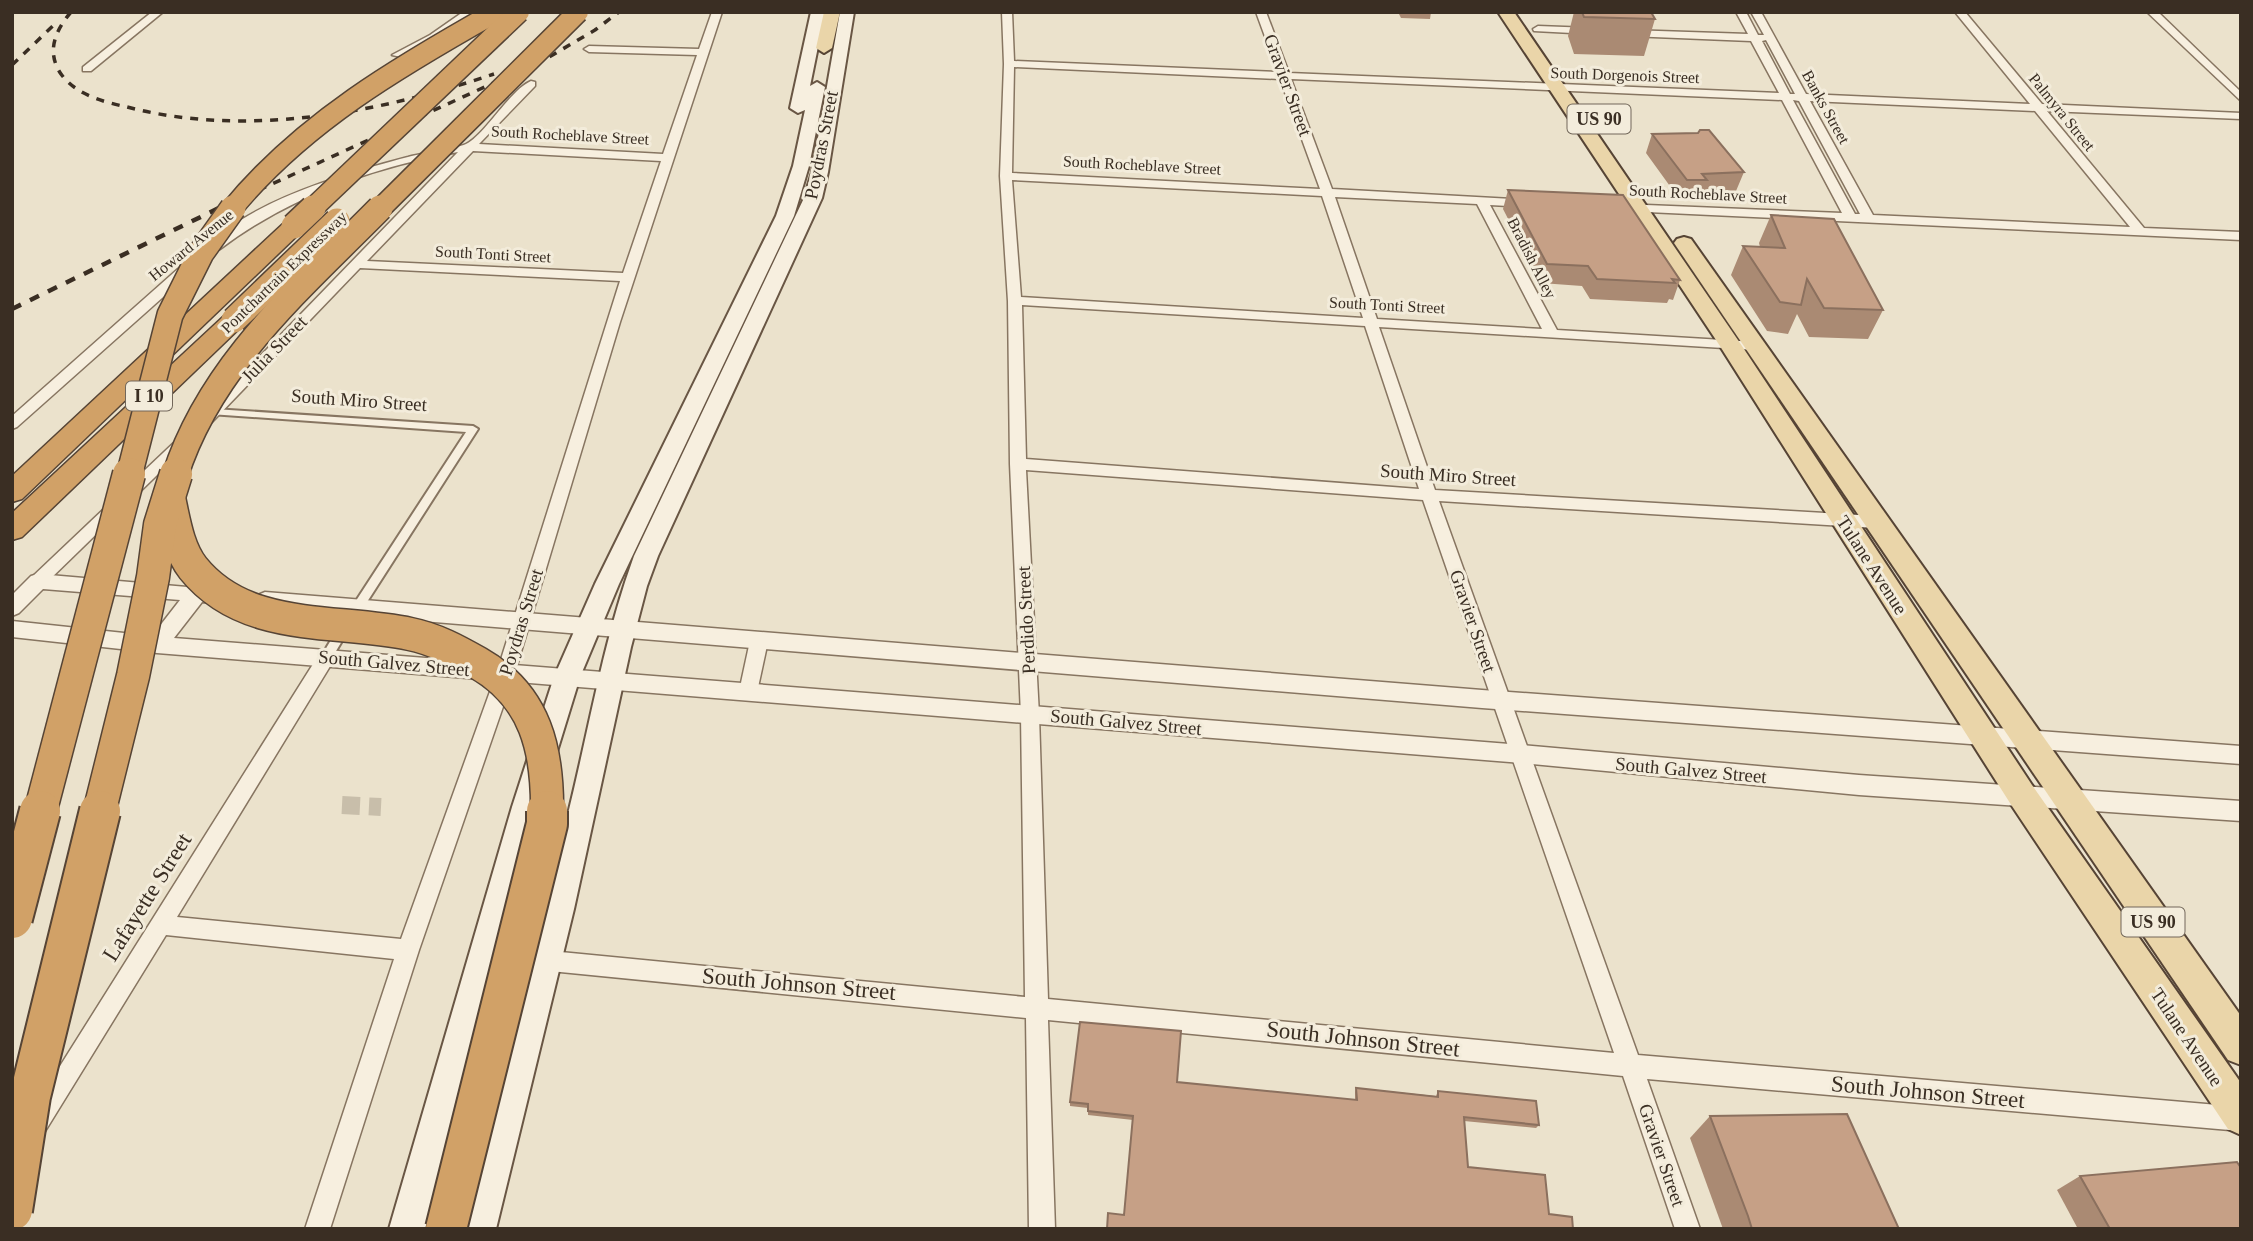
<svg xmlns="http://www.w3.org/2000/svg" width="2253" height="1241" font-family="'Times New Roman',serif">
	<style>
		.lines { fill: none; stroke-linecap: round; stroke-linejoin: round }
		.minor-tunnel { stroke: #c8beaa; stroke-width: 18; stroke-dasharray: 18 9; stroke-linecap: butt }
		.pedestrian-casing { stroke: #877561; stroke-width: 4 }
		.minor-casing { stroke: #877561; stroke-width: 3 }
		.tertiary-casing { stroke: #877561; stroke-width: 3 }
		.secondary-casing { stroke: #695644; stroke-width: 4 }
		.primary-casing { stroke: #564435; stroke-width: 4 }
		.motorway-casing { stroke: #564435; stroke-width: 3 }
		.pedestrian { fill: #f7efdf; fill-rule: evenodd }
		.minor { fill: #f7efdf; fill-rule: evenodd }
		.tertiary { fill: #f7efdf; fill-rule: evenodd }
		.secondary { fill: #f7efdf; fill-rule: evenodd }
		.primary { fill: #ead5a9; fill-rule: evenodd }
		.motorway { fill: #d1a167; fill-rule: evenodd }
		.rail-far1 { stroke: #3a2e23; stroke-width: 3.5; stroke-dasharray: 8 8; stroke-linecap: butt }
		.rail { stroke: #3a2e23; stroke-width: 4.5; stroke-dasharray: 10 10; stroke-linecap: butt }
		.motorway-bridge-far3-casing { stroke: #564435; stroke-width: 23; stroke-linecap: butt }
		.motorway-bridge-far2-casing { stroke: #564435; stroke-width: 28; stroke-linecap: butt }
		.motorway-bridge-far1-casing { stroke: #564435; stroke-width: 35; stroke-linecap: butt }
		.motorway-bridge-casing { stroke: #564435; stroke-width: 44; stroke-linecap: butt }
		.motorway-bridge-far3 { stroke: #d1a167; stroke-width: 20 }
		.motorway-bridge-far2 { stroke: #d1a167; stroke-width: 25 }
		.motorway-bridge-far1 { stroke: #d1a167; stroke-width: 32 }
		.motorway-bridge { stroke: #d1a167; stroke-width: 40 }
		.wall { fill: #aa8a73 }
		.building { fill: #c6a086; stroke: #8b705e; stroke-width: 2 }
		.labels { text-anchor: middle; dominant-baseline: central; stroke-width: 6; stroke-linejoin: round; paint-order: stroke }
		.far-street-label { font-size: 16px; fill: #3a2e23; stroke: #f3ecdb }
		.shield { fill: #f3ecdb; stroke: #72675a; stroke-width: 2 }
		.shield-label { font-size: 18px; font-weight: bold; fill: #3a2e23 }
		.street-label { font-size: 19px; fill: #3a2e23; stroke: #f3ecdb }
		.near-street-label { font-size: 23px; fill: #3a2e23; stroke: #f3ecdb }
	</style>
	<rect width="100%" height="100%" fill="#ebe2cc"/>
	<g class="lines">
		<path class="minor-tunnel" d="M342 805 381 807"/>
		<g class="pedestrian-casing">
			<g id="pedestrian">
				<path d="M214 409 473 426 478 429 358 616 354 618 348 613 350 610 466 432 210 414V410Z"/>
				<path d="M344 623 350 628 348 631 330 661H322L320 658 322 655 340 625Z"/>
			</g>
		</g>
		<g class="minor-casing">
			<g id="minor">
				<path d="M152 12H163L91 71H83V67Z"/>
				<path d="M463 12H475L438 39 401 57 392 55 430 35Z"/>
				<path d="M712 12H722L620 322 515 672 419 950 330 1229H305L394 959 166 935 44 1133 36 1137 28 1133 24 1125 28 1117 320 653H332L335 658 332 663 177 917 401 939 497 672 620 281 360 268 212 422 207 424 200 419 202 416 458 152C373 167 289 197 220 249L215 250 209 246C249 201 350 172 408 157 422 153 455 149 466 144 485 135 510 90 531 81L535 82V86L479 144 663 154 697 55 589 52 584 49 589 46 699 49ZM473 151 661 161 623 273 367 261Z"/>
				<path d="M1002 12H1012L1014 61 1278 72 1256 12H1266L1289 73 1779 93 1751 41 1629 36 1624 33 1629 30 1748 34 1736 12H1746L1758 35H1764L1751 12H1761L1806 94 2030 104 1955 12H1965L2042 104 2241 113V119L2047 111 2144 228 2241 232V240L1626 211 1620 207 1622 204 1842 213 1782 100 1291 79 1332 189 1532 200V206L1528 207 1490 205 1557 330 1756 342 1763 346 1756 350 1379 327 1435 490 1876 516 1884 522 1876 528 1439 501 1638 1055 2241 1107V1131L1647 1079 1700 1229H1675L1623 1076 1048 1020 1055 1229H1029L1026 1018 540 970 532 967 529 960 532 953 540 950 1025 997 1021 715 1010 464 1008 301 1000 176 1004 64ZM1766 40 1795 94H1790L1762 41ZM1014 67 1280 79 1320 189 1012 173ZM1793 100 1799 101 1860 214H1855ZM1810 101 2035 111 2130 227 1873 215ZM1012 180 1322 196 1363 318 1021 297ZM1335 197 1477 204 1542 329 1377 319ZM1022 305 1365 326 1419 489 1026 459ZM1026 470 1423 500 1614 1053 1048 999 1039 715Z"/>
				<path d="M2147 12H2158L2241 92V101Z"/>
				<path d="M1538 26 1591 28 1596 31 1591 34 1534 31 1533 29Z"/>
				<path d="M193 259 198 260V266L17 427 12 429V416L188 260Z"/>
				<path d="M187 433 192 435 195 438 192 441 44 585H32L29 581 32 577 182 435Z"/>
				<path d="M759 634 765 636 768 641 757 692 755 697 748 699 741 697 739 692 750 641 753 636Z"/>
			</g>
		</g>
		<g class="tertiary-casing">
			<g id="tertiary">
				<path d="M38 574 233 591 236 596 233 601 226 604 202 602 174 638 1522 745 1859 775 2241 801V821L1859 795 1522 763 157 653 12 637V621L152 636 180 600 43 589 19 613 12 616V595L31 576Z"/>
				<path d="M265 592 1482 690 2241 746V764L1482 708 265 608 258 605 255 600 258 595Z"/>
			</g>
		</g>
		<g class="secondary-casing">
			<g id="secondary">
				<path d="M811 12H825L810 86 817 82 825 87 809 166 794 216 619 584 580 677 540 807 425 1229H389L512 807 554 677 595 584 776 216 793 166 805 110 798 113 790 108Z"/>
				<path d="M840 12H854L828 172 822 198 658 556 647 586 631 647 574 909 496 1229H460C497 1092 534 955 567 818 589 730 603 641 634 556L804 198 812 172Z"/>
			</g>
		</g>
		<g class="primary-casing">
			<g id="primary">
				<path d="M824 12H840L832 48 824 53 816 48Z"/>
				<path d="M1498 12H1514L1740 343 2032 785 2241 1083V1135L2228 1129 2010 803 1718 343Z"/>
				<path d="M1684 237 1691 239 2241 1016V1065L2228 1060 1674 243 1677 239Z"/>
			</g>
		</g>
		<g class="motorway-casing">
			<g id="motorway">
				<path d="M294 219 302 221 305 226 302 231 22 499 12 502V476L286 221Z"/>
				<path d="M234 313 243 315 246 320 243 325 22 537 12 540V513L225 315Z"/>
			</g>
		</g>
		<use href="#pedestrian" class="pedestrian"/>
		<use href="#minor" class="minor"/>
		<use href="#tertiary" class="tertiary"/>
		<use href="#secondary" class="secondary"/>
		<use href="#primary" class="primary"/>
		<use href="#motorway" class="motorway"/>
		<g class="rail-far1">
			<path d="M71 12C55 31 46 52 61 74 76 95 104 102 127 107 246 138 379 113 494 74"/>
			<path d="M12 65 57 22"/>
			<path d="M215 210 544 60 595 30 619 12"/>
		</g>
		<path class="rail" d="M12 309 219 208"/>
		<g class="motorway-bridge-far3-casing">
			<g id="motorway-bridge-far3">
				<path d="M231 210C302 123 400 66 496 12"/>
				<path d="M311 210 519 12"/>
				<path d="M379 210 578 12"/>
			</g>
		</g>
		<g class="motorway-bridge-far2-casing">
			<g id="motorway-bridge-far2">
				<path d="M294 226 313 208"/>
				<path d="M234 320 337 221"/>
				<path d="M129 476 170 315 201 253 233 208"/>
				<path d="M175 476C210 365 301 288 380 208"/>
			</g>
		</g>
		<g class="motorway-bridge-far1-casing">
			<g id="motorway-bridge-far1">
				<path d="M169 498C174 521 178 549 193 568 246 634 337 618 410 634 435 639 457 651 478 663 536 696 548 751 547 813"/>
				<path d="M40 813 129 474"/>
				<path d="M99 813 133 676 153 577 160 525 176 474"/>
			</g>
		</g>
		<g class="motorway-bridge-casing">
			<g id="motorway-bridge">
				<path d="M12 918 40 811"/>
				<path d="M12 1210 30 1096 100 811"/>
				<path d="M446 1229 547 824V811"/>
			</g>
		</g>
		<use href="#motorway-bridge-far3" class="motorway-bridge-far3"/>
		<use href="#motorway-bridge-far2" class="motorway-bridge-far2"/>
		<use href="#motorway-bridge-far1" class="motorway-bridge-far1"/>
		<use href="#motorway-bridge" class="motorway-bridge"/>
	</g>
	<g class="wall">
		<path d="M1398 12H1431L1430 19 1401 18Z"/>
		<path d="M1574 12H1651L1655 19 1644 56 1574 54 1568 36Z"/>
		<path d="M1652 134 1744 172 1736 191 1702 192 1700 199 1680 200 1646 153Z"/>
		<path d="M1508 190 1680 280 1673 300 1669 299 1667 303 1590 299 1582 286 1541 283 1503 209Z"/>
		<path d="M1771 215 1883 310 1868 339 1809 337 1797 314 1788 334 1767 331 1731 275 1743 246 1760 247 1759 243Z"/>
		<path d="M1177 1082 1355 1100V1092L1356 1088 1436 1096 1438 1091 1539 1125 1536 1128 1464 1121 1124 1215 1133 1120 1088 1115V1108L1070 1106V1102Z"/>
		<path d="M1710 1116 1899 1229H1723L1690 1138Z"/>
		<path d="M2080 1176 2241 1229H2078L2057 1190Z"/>
	</g>
	<g class="building">
		<path d="M1582 12H1651L1655 19 1584 17Z"/>
		<path d="M1700 130H1709L1744 172 1702 174 1707 180H1687L1652 134 1698 133Z"/>
		<path d="M1508 190 1623 195 1680 280 1672 279 1675 283 1597 279 1588 266 1547 264Z"/>
		<path d="M1771 215 1834 219 1883 310 1824 308 1807 279 1801 305 1780 302 1743 246 1785 248Z"/>
		<path d="M1080 1022 1181 1031 1177 1082 1357 1100 1356 1088 1438 1097V1091L1536 1101 1539 1125 1464 1117 1468 1167 1545 1175 1549 1214 1572 1217 1573 1229H1574H1107L1108 1213 1124 1215 1133 1116 1088 1111V1104L1070 1102Z"/>
		<path d="M1847 1114 1899 1229H1752L1748 1216 1710 1116Z"/>
		<path d="M2237 1162 2241 1168V1229H2110L2080 1176Z"/>
	</g>
	<g class="labels">
		<g class="far-street-label">
			<text transform="translate(1625 75) rotate(2)">South Dorgenois Street</text>
			<text transform="translate(1826 107) rotate(61)">Banks Street</text>
			<text transform="translate(2062 112) rotate(51)">Palmyra Street</text>
			<text transform="translate(570 135) rotate(3)">South Rocheblave Street</text>
			<text transform="translate(1142 165) rotate(3)">South Rocheblave Street</text>
			<text transform="translate(1708 194) rotate(3)">South Rocheblave Street</text>
			<text transform="translate(191 245) rotate(-39)">Howard Avenue</text>
			<text transform="translate(493 254) rotate(3)">South Tonti Street</text>
			<text transform="translate(1532 258) rotate(63)">Bradish Alley</text>
			<text transform="translate(284 272) rotate(-44)">Pontchartrain Expressway</text>
			<text transform="translate(1387 305) rotate(3)">South Tonti Street</text>
		</g>
		<g class="shield">
			<rect x="1567.5" y="104.5" width="63" height="29" rx="5"/>
			<rect x="126" y="381.5" width="46" height="29" rx="5"/>
			<rect x="2121.5" y="907.5" width="63" height="29" rx="5"/>
		</g>
		<g class="shield-label">
			<text x="1599" y="119">US 90</text>
			<text x="149" y="396">I 10</text>
			<text x="2153" y="922">US 90</text>
		</g>
		<g class="street-label">
			<text transform="translate(1288 85) rotate(70)">Gravier Street</text>
			<text transform="translate(821 145) rotate(-79)">Poydras Street</text>
			<text transform="translate(274 349) rotate(-46)">Julia Street</text>
			<text transform="translate(359 400) rotate(4)">South Miro Street</text>
			<text transform="translate(1448 475) rotate(4)">South Miro Street</text>
			<text transform="translate(1872 565) rotate(57)">Tulane Avenue</text>
			<text transform="translate(1026 620) rotate(-93)">Perdido Street</text>
			<text transform="translate(1473 621) rotate(71)">Gravier Street</text>
			<text transform="translate(521 622) rotate(-73)">Poydras Street</text>
			<text transform="translate(394 663) rotate(5)">South Galvez Street</text>
			<text transform="translate(1126 722) rotate(5)">South Galvez Street</text>
			<text transform="translate(1691 770) rotate(5)">South Galvez Street</text>
			<text transform="translate(2187 1037) rotate(56)">Tulane Avenue</text>
			<text transform="translate(1662 1155) rotate(71)">Gravier Street</text>
		</g>
		<g class="near-street-label">
			<text transform="translate(147 897) rotate(-58)">Lafayette Street</text>
			<text transform="translate(799 984) rotate(5)">South Johnson Street</text>
			<text transform="translate(1363 1039) rotate(6)">South Johnson Street</text>
			<text transform="translate(1928 1092) rotate(5)">South Johnson Street</text>
		</g>
	</g>
	<rect width="2253" height="1241" fill="none" stroke="#3a2e23" stroke-width="28"/>
</svg>
